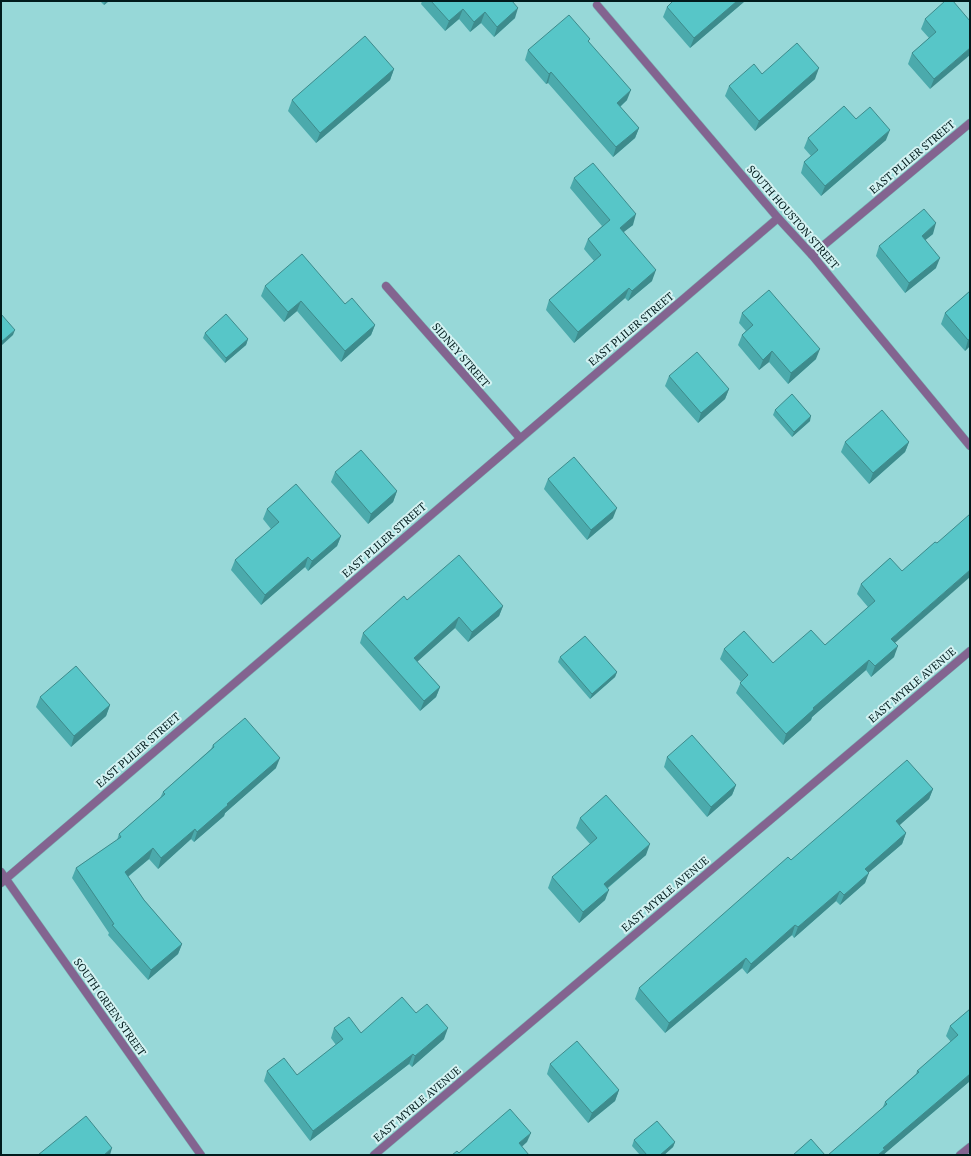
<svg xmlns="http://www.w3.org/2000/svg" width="971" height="1156" font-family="'PT Serif',serif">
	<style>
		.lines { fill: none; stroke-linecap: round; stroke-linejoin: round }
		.minor-casing { stroke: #7cb6b6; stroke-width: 9 }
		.tertiary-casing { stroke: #7cb6b6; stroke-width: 9 }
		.minor { stroke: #836490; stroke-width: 8 }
		.tertiary { stroke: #836490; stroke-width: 8 }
		.wall { fill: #4baaac }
		.shaded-wall { fill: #3d8b8c }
		.building { fill: #57c6c8; stroke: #3d8b8c }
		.labels { text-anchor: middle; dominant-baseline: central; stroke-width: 4; stroke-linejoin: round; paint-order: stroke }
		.street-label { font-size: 11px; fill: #011b1c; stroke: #d3f2f2 }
	</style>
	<rect width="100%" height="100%" fill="#97d8d8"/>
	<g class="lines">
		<g class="minor-casing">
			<g id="minor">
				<path d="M597 5 778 218 812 255 970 446"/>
				<path d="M812 255 970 123"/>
				<path d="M386 286 520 438"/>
				<path d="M1 883 778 218"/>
				<path d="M374 1155 970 651"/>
				<path d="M960 1155 970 1147"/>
			</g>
		</g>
		<g class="tertiary-casing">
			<path id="tertiary" d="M1 872 201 1155"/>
		</g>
		<use href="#minor" class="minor"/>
		<use href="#tertiary" class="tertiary"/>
	</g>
	<g class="wall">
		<path d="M100 1H109L104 5Z"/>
		<path d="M422 1H512L515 18 494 37 481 23 470 32 459 19 445 31 421 4Z"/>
		<path d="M673 1H745L690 48 663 17 667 7Z"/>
		<path d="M925 19 970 21 930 89 908 64 912 53 929 38 921 29Z"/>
		<path d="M589 42 627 100 620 107 639 128 635 138 613 157 548 83 546 84 525 60 528 50Z"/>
		<path d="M394 69 390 80 316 143 288 111 292 100Z"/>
		<path d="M762 74 815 79 755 131 725 96 729 86Z"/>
		<path d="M856 119 886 140 821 196 801 173 804 162 811 156 804 148 808 138Z"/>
		<path d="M574 178 633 225 623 232 652 281 628 301 625 298 574 343 546 310 549 300 594 261 584 249 588 239 602 226 570 188Z"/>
		<path d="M933 234 925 240 936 268 905 293 876 256 879 246Z"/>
		<path d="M265 286 345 304 375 325 371 335 341 362 297 311 284 322 261 296Z"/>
		<path d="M970 291V346L965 351 941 324 945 313Z"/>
		<path d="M742 313 816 359 788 384 769 362 759 370 738 345 742 335 746 331 739 323Z"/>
		<path d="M205 333 248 339 246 345 225 363 203 338Z"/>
		<path d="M669 376 729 389 725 399 698 423 665 386Z"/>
		<path d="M775 410 810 421 792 437 773 415Z"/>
		<path d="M845 442H909L905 452 869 484 841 452Z"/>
		<path d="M335 472 397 491 393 502 368 524 331 482Z"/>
		<path d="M548 479 613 518 587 540 544 489Z"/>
		<path d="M267 509 341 536 337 546 308 571 305 567 261 605 231 570 235 560 271 529 263 519Z"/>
		<path d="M890 558 895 643 894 657 871 677 866 670 812 717 811 720 783 745 736 693 741 682 720 659 724 649 773 663 825 645 868 607 857 594 861 584Z"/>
		<path d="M407 600 503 606 499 616 468 642 455 628 417 662 440 687 436 697 420 711 360 643 363 633Z"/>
		<path d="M560 657 617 672 615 677 590 699 558 662Z"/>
		<path d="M40 697 110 705 106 716 71 747 36 707Z"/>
		<path d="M213 745 276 768 225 813 224 816 194 842 191 839 158 869 149 859 128 877 144 900 182 944 178 954 148 980 108 935 109 933 72 878 76 868 117 840 119 834 160 798 163 792 211 749Z"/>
		<path d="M667 757 736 785 732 795 707 817 664 767Z"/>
		<path d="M933 789 929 799 899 825 906 833 902 844 868 873 865 883 840 905 836 901 794 938 792 935 747 974 742 968 665 1033 635 999 639 988 791 860Z"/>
		<path d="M580 818 646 855 608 888 605 900 579 923 548 888 552 877 590 844 576 828Z"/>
		<path d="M970 1009V1081L883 1155V1107L885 1102 916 1074 917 1071 951 1042 946 1036 950 1026Z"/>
		<path d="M416 1013 444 1039 412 1067 409 1064 310 1141 264 1081 267 1071 297 1075 336 1045 331 1038 334 1028 361 1033Z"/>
		<path d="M550 1064 619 1090 615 1101 588 1123 547 1074Z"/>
		<path d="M634 1140 675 1142 673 1147 664 1155H640L632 1146Z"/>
	</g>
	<g class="shaded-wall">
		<path d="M105 1H109L104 5Z"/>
		<path d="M737 1H745L690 48 694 38Z"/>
		<path d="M518 8 515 18 494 37 497 27Z"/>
		<path d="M463 9 459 19 445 31 449 21Z"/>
		<path d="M485 12 481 23 470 32 474 22Z"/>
		<path d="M970 48V55L930 89 934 79Z"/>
		<path d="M819 68 815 79 755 131 759 121Z"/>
		<path d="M394 69 390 80 316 143 320 133Z"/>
		<path d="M551 72 548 83 546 84 549 74Z"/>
		<path d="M631 90 627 100 613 113 617 103Z"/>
		<path d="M639 128 635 138 613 157 616 147Z"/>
		<path d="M890 130 886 140 821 196 825 186Z"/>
		<path d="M636 214 633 225 616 238 620 228Z"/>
		<path d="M936 223 933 234 918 246 922 236Z"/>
		<path d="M940 258 936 268 905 293 909 283Z"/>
		<path d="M656 270 652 281 628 301 632 291Z"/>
		<path d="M629 288 625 298 574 343 578 332Z"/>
		<path d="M301 301 297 311 284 322 288 312Z"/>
		<path d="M375 325 371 335 341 362 345 351Z"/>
		<path d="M15 330 13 335 1 346V342Z"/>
		<path d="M248 339 246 345 225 363 226 358Z"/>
		<path d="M970 339V346L965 351 968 340Z"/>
		<path d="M820 349 816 359 788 384 791 373Z"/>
		<path d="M772 351 769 362 759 370 763 360Z"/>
		<path d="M729 389 725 399 698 423 701 413Z"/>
		<path d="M811 416 810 421 792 437 794 432Z"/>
		<path d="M909 442 905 452 869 484 873 473Z"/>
		<path d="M397 491 393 502 368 524 371 514Z"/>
		<path d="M617 508 613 518 587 540 591 530Z"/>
		<path d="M341 536 337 546 308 571 312 561Z"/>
		<path d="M308 557 305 567 261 605 265 595Z"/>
		<path d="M970 570V577L888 649 891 639Z"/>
		<path d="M503 606 499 616 468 642 472 632Z"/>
		<path d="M459 617 455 628 410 668 414 658Z"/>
		<path d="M898 646 894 657 871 677 875 666Z"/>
		<path d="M869 660 866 670 812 717 811 720 783 745 786 734 813 708Z"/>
		<path d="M617 672 615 677 590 699 592 694Z"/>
		<path d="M440 687 436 697 420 711 424 701Z"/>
		<path d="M110 705 106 716 71 747 74 736Z"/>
		<path d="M280 758 276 768 225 813 224 816 194 842 197 832 227 804Z"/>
		<path d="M736 785 732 795 707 817 711 807Z"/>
		<path d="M933 789 929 799 892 832 896 821Z"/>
		<path d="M195 829 191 839 158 869 161 858Z"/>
		<path d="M906 833 902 844 861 879 865 869Z"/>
		<path d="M650 844 646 855 600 894 604 884Z"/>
		<path d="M153 848 149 859 121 882 125 872Z"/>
		<path d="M869 873 865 883 840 905 844 895Z"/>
		<path d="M609 890 605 900 579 923 583 912Z"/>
		<path d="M840 891 836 901 794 938 798 927Z"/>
		<path d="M795 925 792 935 747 974 751 964Z"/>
		<path d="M182 944 178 954 148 980 151 970Z"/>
		<path d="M746 958 742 968 665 1033 669 1023Z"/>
		<path d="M448 1028 444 1039 412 1067 415 1056Z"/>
		<path d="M413 1054 409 1064 310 1141 313 1131Z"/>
		<path d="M970 1074V1081L883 1155H878L883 1148Z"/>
		<path d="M619 1090 615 1101 588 1123 592 1113Z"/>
		<path d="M531 1133 527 1142 515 1153 519 1143Z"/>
		<path d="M675 1142 673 1147 664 1155H660Z"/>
		<path d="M112 1148 110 1155H104Z"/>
	</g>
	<g class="building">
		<path d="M431 1H512L518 8 497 27 485 12 474 22 463 9 449 21Z"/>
		<path d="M673 1H737L694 38 667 7Z"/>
		<path d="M945 1H953L970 21V48L934 79 912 53 936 32 925 19Z"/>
		<path d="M569 15 590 39 588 41 631 90 617 103 639 128 616 147 551 72 549 74 528 50Z"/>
		<path d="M365 36 394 69 320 133 292 100Z"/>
		<path d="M797 43 819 68 759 121 729 86 754 64 762 74Z"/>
		<path d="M844 106 856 119 870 107 890 130 825 186 804 162 818 150 808 138Z"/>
		<path d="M593 163 636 214 620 228 656 270 632 291 629 288 578 332 549 300 601 255 588 239 610 220 574 178Z"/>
		<path d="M924 209 936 223 922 236 940 258 909 283 879 246Z"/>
		<path d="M302 254 345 304 352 298 375 325 345 351 301 301 288 312 265 286Z"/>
		<path d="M769 290 820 349 791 373 772 351 763 360 742 335 753 325 742 313Z"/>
		<path d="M970 291V339L968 340 945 313Z"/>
		<path d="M1 314 15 330 1 342Z"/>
		<path d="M226 314 248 339 226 358 205 333Z"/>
		<path d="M697 352 729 389 701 413 669 376Z"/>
		<path d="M792 394 811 416 794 432 775 410Z"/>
		<path d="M882 410 909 442 873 473 845 442Z"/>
		<path d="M361 450 397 491 371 514 335 472Z"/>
		<path d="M574 457 617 508 591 530 548 479Z"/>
		<path d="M296 484 341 536 312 561 308 557 265 595 235 560 279 522 267 509Z"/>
		<path d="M970 514V570L891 639 898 646 875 666 869 660 813 708 814 709 786 734 740 683 748 675 724 649 744 631 773 663 811 630 825 645 875 601 861 584 890 558 902 571 935 542 937 543Z"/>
		<path d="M459 555 503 606 472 632 459 617 414 658 440 687 424 701 363 633 404 596 407 600Z"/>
		<path d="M585 636 617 672 592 694 560 657Z"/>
		<path d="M76 666 110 705 74 736 40 697Z"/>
		<path d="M245 718 280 758 227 804 228 805 197 832 195 829 161 858 153 848 125 872 144 900 182 944 151 970 112 925 114 924 76 868 121 837 119 834 165 794 163 792 214 747 213 745Z"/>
		<path d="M692 735 736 785 711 807 667 757Z"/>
		<path d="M907 760 933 789 896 821 906 833 865 869 869 873 844 895 840 891 798 927 795 925 751 964 746 958 669 1023 639 988 788 857 791 860Z"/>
		<path d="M606 795 650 844 604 884 609 890 583 912 552 877 597 838 580 818Z"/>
		<path d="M402 997 416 1013 427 1004 448 1028 415 1056 413 1054 313 1131 267 1071 284 1058 297 1075 343 1039 334 1028 349 1017 361 1033Z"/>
		<path d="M970 1009V1074L883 1148 885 1149 878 1155H828L887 1104 885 1102 919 1072 917 1071 958 1035 950 1026Z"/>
		<path d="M577 1041 619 1090 592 1113 550 1064Z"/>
		<path d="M510 1109 531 1133 519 1143 529 1155H452L457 1151 459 1153Z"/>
		<path d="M86 1116 112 1148 104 1155H38Z"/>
		<path d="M657 1121 675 1142 660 1155H647L634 1140Z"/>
		<path d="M811 1139 825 1155H793Z"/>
	</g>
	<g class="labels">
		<g class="street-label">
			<text transform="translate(912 157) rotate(-40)">EAST PLILER STREET</text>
			<text transform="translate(793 217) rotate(49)">SOUTH HOUSTON STREET</text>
			<text transform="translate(631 329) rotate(-40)">EAST PLILER STREET</text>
			<text transform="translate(461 355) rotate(49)">SIDNEY STREET</text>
			<text transform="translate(384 540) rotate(-41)">EAST PLILER STREET</text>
			<text transform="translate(912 685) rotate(-40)">EAST MYRLE AVENUE</text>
			<text transform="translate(138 750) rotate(-41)">EAST PLILER STREET</text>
			<text transform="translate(665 894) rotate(-40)">EAST MYRLE AVENUE</text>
			<text transform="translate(110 1007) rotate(55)">SOUTH GREEN STREET</text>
			<text transform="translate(417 1104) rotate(-40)">EAST MYRLE AVENUE</text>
		</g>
	</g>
	<rect width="971" height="1156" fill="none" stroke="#011b1c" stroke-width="4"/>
</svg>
